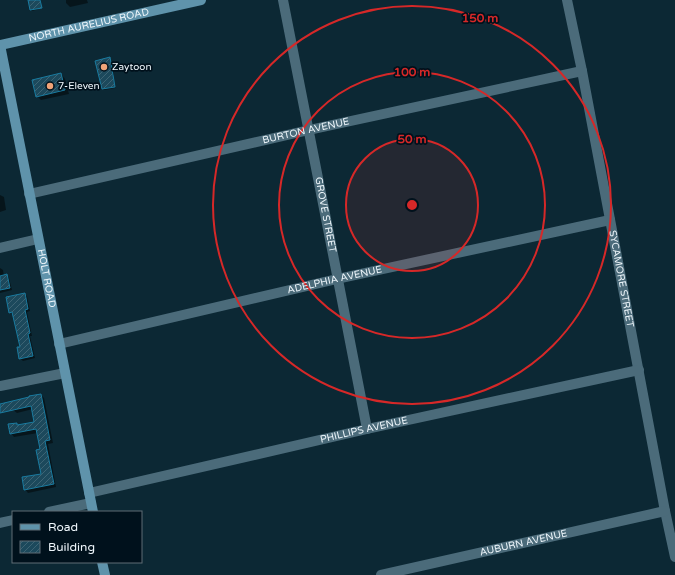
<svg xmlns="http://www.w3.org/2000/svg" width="675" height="575" font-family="'Varela Round',sans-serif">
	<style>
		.shadow { fill: #0007 }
		.building { fill: url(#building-hatch); stroke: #197ba0 }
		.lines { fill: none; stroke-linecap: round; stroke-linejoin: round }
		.street { stroke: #4b6b7a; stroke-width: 10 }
		.secondary { stroke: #5f93ab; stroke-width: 10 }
		.ring { fill: none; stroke: #d62828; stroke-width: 2 }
		.poi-dot { fill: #efa378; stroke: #00111c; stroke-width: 1.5 }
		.labels { text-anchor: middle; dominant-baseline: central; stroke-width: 3.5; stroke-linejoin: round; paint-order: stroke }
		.street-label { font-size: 10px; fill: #eef6fb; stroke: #00111c }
		.poi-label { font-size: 10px; fill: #eef6fb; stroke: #00111c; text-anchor: start }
		.centre { fill: #d62828; stroke: #00111c; stroke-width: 2 }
		.ring-label { font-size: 12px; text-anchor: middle; font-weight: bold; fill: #d62828; stroke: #00111c; stroke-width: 3.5; stroke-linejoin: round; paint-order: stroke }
	</style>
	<defs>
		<pattern id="building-hatch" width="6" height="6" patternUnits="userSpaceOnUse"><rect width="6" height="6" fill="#1c495c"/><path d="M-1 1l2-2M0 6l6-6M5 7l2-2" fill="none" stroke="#3d6474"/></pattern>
	</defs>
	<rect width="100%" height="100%" fill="#0c2834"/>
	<g class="shadow">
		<path d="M29 0H40L42 8 32 11 31 10Z"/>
		<path d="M66 0H87L88 3 70 7 66 3Z"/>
		<path d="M110 59 111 60 114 75 113 76 115 88 104 90 102 89Z"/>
		<path d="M61 74 65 79 69 94 41 100 37 96Z"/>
		<path d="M0 195 4 197 6 210 0 212Z"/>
		<path d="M0 268 3 270 4 276 7 275 9 278 12 290 0 293Z"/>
		<path d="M24 294 27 296 30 311 27 312 32 336H30L35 358 23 361 20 358 21 347 13 315 10 312Z"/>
		<path d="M41 395 44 398 53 443 48 444 56 487 28 493 25 489 42 474 41 450 38 433 14 437 11 433 17 424 19 426 35 423 33 409 17 413 13 410Z"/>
	</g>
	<g class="building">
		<path d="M28 0H40L42 8 30 10Z"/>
		<path d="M110 57 115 87 102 89 95 61Z"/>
		<path d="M61 73 65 90 36 97 32 80Z"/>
		<path d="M7 274 10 288 0 290V276Z"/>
		<path d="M25 293 28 309 25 310 30 333 28 334 33 356 19 359 17 347H20L12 312 9 313 6 297Z"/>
		<path d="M41 394 50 440 45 441 54 484 24 490 22 477 41 474 36 450 40 449 36 429 10 434 8 424 17 423V425L34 422 31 406 0 413V404L29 397V396Z"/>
	</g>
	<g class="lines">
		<g class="street">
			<path id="s1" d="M283 0C312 143 339 286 367 429"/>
			<path id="s2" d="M567 0 582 71 665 511 675 557"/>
			<path id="s3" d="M29 194 309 130 582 71"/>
			<path d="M0 248 38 239"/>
			<path id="s4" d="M59 344 337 279 610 220"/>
			<path d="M0 386 65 373"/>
			<path id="s5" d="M89 493 367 429 639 370"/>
			<path d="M49 512 91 503"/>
			<path d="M0 523 13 520"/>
			<path id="s6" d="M381 575 665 511"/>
		</g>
		<g class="secondary">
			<path id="s7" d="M0 45 93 512"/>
			<path id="s8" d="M0 45 201 0"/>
			<path d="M102 562 105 575"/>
		</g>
	</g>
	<circle cx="412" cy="205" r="66" fill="#d62828" fill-opacity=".12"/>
	<g class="ring">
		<circle cx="412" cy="205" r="66"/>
		<circle cx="412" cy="205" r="133"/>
		<circle cx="412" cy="205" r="199"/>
	</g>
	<g class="poi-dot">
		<circle cx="104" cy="67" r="4"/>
		<circle cx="50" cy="86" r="4"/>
	</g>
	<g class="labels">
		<g class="street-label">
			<text stroke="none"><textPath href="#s8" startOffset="91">NORTH AURELIUS ROAD</textPath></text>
			<text stroke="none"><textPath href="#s3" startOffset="284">BURTON AVENUE</textPath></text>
			<text stroke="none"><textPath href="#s1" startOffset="219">GROVE STREET</textPath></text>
			<text stroke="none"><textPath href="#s2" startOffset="284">SYCAMORE STREET</textPath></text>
			<text stroke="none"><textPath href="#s7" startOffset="238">HOLT ROAD</textPath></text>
			<text stroke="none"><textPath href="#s4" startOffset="283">ADELPHIA AVENUE</textPath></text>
			<text stroke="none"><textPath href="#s5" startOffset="282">PHILLIPS AVENUE</textPath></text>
			<text stroke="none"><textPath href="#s6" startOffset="146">AUBURN AVENUE</textPath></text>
		</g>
		<g class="poi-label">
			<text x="112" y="67">Zaytoon</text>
			<text x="58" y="86">7-Eleven</text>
		</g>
	</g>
	<circle cx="412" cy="205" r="6" class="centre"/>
	<g class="ring-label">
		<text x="480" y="22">150 m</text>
		<text x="412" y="76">100 m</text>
		<text x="412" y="143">50 m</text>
	</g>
	<rect x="12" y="511" width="130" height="52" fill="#00111c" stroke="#5f6d75"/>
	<rect x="20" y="524" width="20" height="6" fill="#5f93ab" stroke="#5f6d75"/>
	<text x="48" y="531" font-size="12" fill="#eef6fb">Road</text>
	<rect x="20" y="541" width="20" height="12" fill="url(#building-hatch)" stroke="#5f6d75"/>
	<text x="48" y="551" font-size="12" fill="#eef6fb">Building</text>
</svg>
